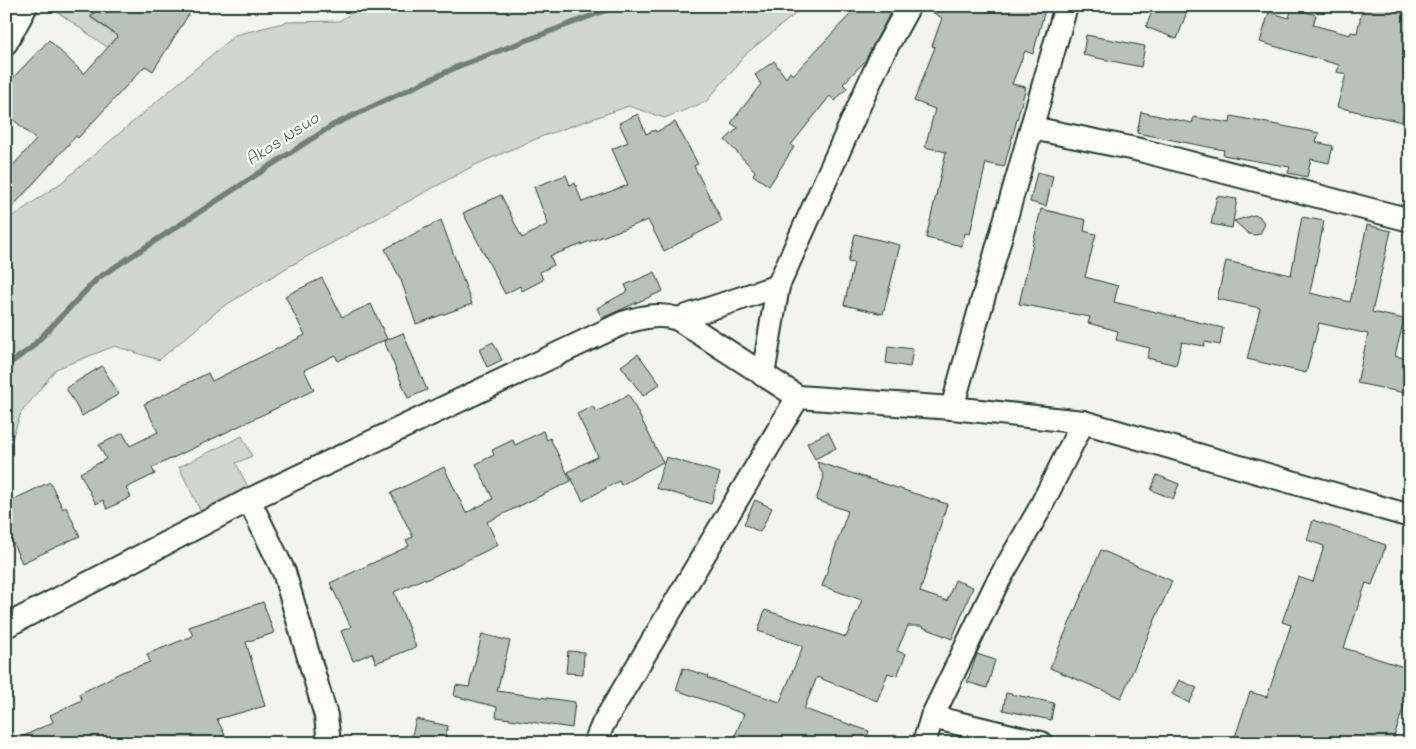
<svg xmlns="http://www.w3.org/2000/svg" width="1416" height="749" font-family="'Indie Flower',sans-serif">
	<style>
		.green { fill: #d1d6d1; stroke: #788a82 }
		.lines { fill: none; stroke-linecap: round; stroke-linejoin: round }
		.stream { stroke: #6e8179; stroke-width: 5.5 }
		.building { fill: #b9c1bb; stroke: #1f3d34 }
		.minor-casing { stroke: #1f3d34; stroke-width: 26 }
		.minor { stroke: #fdfcf7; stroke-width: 22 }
		.labels { text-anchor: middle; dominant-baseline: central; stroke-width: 4.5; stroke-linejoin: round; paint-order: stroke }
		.water-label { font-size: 18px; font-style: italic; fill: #475f56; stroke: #fdfcf7 }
	</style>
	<rect width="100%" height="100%" fill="#f4f4ef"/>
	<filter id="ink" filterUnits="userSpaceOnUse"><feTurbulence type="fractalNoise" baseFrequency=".02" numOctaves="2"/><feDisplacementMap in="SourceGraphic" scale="10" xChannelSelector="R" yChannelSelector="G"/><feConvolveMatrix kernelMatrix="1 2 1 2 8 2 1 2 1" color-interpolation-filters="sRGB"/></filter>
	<g filter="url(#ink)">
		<g class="green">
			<path d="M49 6H97L90 17 132 47 124 59Z"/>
			<path d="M363 6H805L747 53 706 102 664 118 629 106 543 136 475 165 288 267 221 308 159 360 115 346 56 369 21 413 6 455V221L61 183 235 35 287 22 339 21Z"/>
			<path d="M242 436 252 456 236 463 249 489 201 512 179 467Z"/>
		</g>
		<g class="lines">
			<path class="stream" d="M6 366 30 349 98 278 333 125 459 66 617 6"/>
		</g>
		<g class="building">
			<path d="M99 6H194L153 71 145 66 78 138 76 136 6 214V173L36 140 6 113V85L49 40 84 74 118 36 91 17Z"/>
			<path d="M858 6H894L865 61 843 84 847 88 835 101 830 96 791 145 794 147 769 186 753 175 755 171 725 140 738 128 731 123 761 84 755 75 774 61 786 78 790 72 793 75Z"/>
			<path d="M922 6H1046L1033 54 1025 51 1012 84 1026 87 1004 167 986 163 970 234 965 233 962 246 926 238 946 152 925 147 935 109 914 101 935 47 932 46 942 18Z"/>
			<path d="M1154 6H1189L1177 39 1146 27Z"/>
			<path d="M1363 6H1410V89L1402 122 1337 107 1346 74 1337 72 1339 65 1260 42 1269 12 1289 18 1292 8 1316 15 1313 25 1350 35 1351 32 1357 33Z"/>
			<path d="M1086 35 1145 46 1141 67 1083 55Z"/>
			<path d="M1141 112 1192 123 1194 117 1230 123 1231 116 1319 133 1316 142 1333 146 1329 163 1311 159 1307 177 1288 173 1290 167 1223 155 1224 150 1137 133Z"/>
			<path d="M638 114 646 134 655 130 656 132 675 122 698 164 694 166 722 221 664 251 648 220 550 256 554 265 540 272 543 280 522 291 520 286 505 294 463 213 501 195 522 238 548 224 534 187 566 175 570 185 575 183 582 202 628 185 612 149 628 142 619 123Z"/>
			<path d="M1037 172 1053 176 1046 206 1030 202Z"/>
			<path d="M1217 196 1237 199 1232 228 1211 224Z"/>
			<path d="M1041 209 1086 220 1084 231 1096 234 1085 277 1118 286 1114 302 1223 328 1220 345 1205 342 1204 346 1182 342 1176 365 1147 358 1150 348 1116 340 1118 331 1088 323 1090 317 1019 304Z"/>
			<path d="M1254 215 1259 216 1265 224 1260 234 1255 235 1249 234 1234 221Z"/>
			<path d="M1302 217 1324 221 1310 293 1350 302 1367 225 1391 231 1372 312 1404 319 1395 356 1410 359V394L1357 383 1368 334 1319 323 1306 373 1247 359 1260 308 1217 299 1226 261 1291 275Z"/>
			<path d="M441 220 472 304 416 324 401 280 385 249Z"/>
			<path d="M855 234 900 245 883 314 844 305 854 263 848 262Z"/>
			<path d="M655 272 663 291 602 318 597 308 628 291 625 285Z"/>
			<path d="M322 278 342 317 371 304 387 339 338 361 335 355 304 370 314 390 152 468 155 474 126 488 131 497 107 509 103 500 96 504 80 473 106 459 99 445 123 433 130 446 158 432 144 404 208 373 212 381 305 335 285 296Z"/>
			<path d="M403 333 427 390 408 398 384 341Z"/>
			<path d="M493 342 502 360 487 367 479 349Z"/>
			<path d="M888 346 913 349 910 367 886 363Z"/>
			<path d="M638 354 660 384 643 396 621 366Z"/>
			<path d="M102 366 119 394 82 416 66 388Z"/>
			<path d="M629 395 663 462 621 485 619 481 583 501 568 472 598 456 577 414 593 406 596 412Z"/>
			<path d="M543 431 547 440 550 438 571 481 487 522 498 545 426 580 425 578 394 592 416 647 376 663 372 653 353 661 341 631 351 627 330 583 409 546 406 540 413 537 391 493 444 467 466 513 493 499 476 464 494 455 492 450 513 440 515 445Z"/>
			<path d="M828 432 836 448 815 459 807 443Z"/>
			<path d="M666 457 720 473 711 504 656 488Z"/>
			<path d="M817 462 947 504 920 592 947 601 955 580 973 587 952 639 920 626H908L897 651 906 654 897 676 888 673 877 701 817 677 804 709 869 731 865 743H732L744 714 676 690 683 668 708 676 707 678 780 702 803 646 758 631 765 610 846 637 862 600 822 586 848 511 816 500 824 477Z"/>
			<path d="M1157 475 1179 484 1173 499 1151 490Z"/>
			<path d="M50 482 63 509 66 507 80 536 22 563 6 529V503Z"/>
			<path d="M755 500 772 508 760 532 744 524Z"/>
			<path d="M1313 520 1386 545 1372 585 1366 583 1344 648 1410 669V708L1404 706 1392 743H1233L1250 692 1267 697 1291 625 1282 622 1298 577 1313 582 1324 546 1307 540Z"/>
			<path d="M1101 550 1172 581 1121 698 1050 668Z"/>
			<path d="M263 602 274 633 246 642 265 706 217 719 225 735 209 743H167L165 738 154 743H9L53 722 50 715 82 700 79 694 122 672 150 662 147 654 193 636 189 627Z"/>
			<path d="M482 634 510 641 497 691 575 702 572 728 496 717 497 707 454 696 456 685 469 687Z"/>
			<path d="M568 651 584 652 583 674 566 673Z"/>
			<path d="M977 654 995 660 987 688 967 682Z"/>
			<path d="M1179 680 1197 688 1189 703 1172 694Z"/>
			<path d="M1006 693 1054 703 1051 720 1003 710Z"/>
			<path d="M416 719 448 726 444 743H410Z"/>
		</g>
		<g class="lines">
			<g class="minor-casing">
				<g id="minor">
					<path d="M6 43 26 6"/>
					<path d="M1032 128 1140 150 1410 220"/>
					<path d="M678 319 778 286"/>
					<path d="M763 375 778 286 882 55 909 6"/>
					<path d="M952 408 1066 6"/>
					<path d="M249 500 284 572 326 716 329 743"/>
					<path d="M6 626 249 500 623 323C642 317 658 313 678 319L798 397 952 408 1083 422 1410 516"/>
					<path d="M932 717 1041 743"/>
					<path d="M595 743 603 724 798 397"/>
					<path d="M924 743 932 717 996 585 1038 512 1083 422"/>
				</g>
			</g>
			<use href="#minor" class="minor"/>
		</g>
	</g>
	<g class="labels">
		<g class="water-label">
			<text transform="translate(283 140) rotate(-33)">Akos Nsuo</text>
		</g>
	</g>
	<rect width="1416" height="749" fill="none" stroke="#fdfcf7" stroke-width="25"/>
	<rect x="12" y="12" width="1391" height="724" fill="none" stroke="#1f3d34" stroke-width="2" filter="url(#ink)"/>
</svg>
